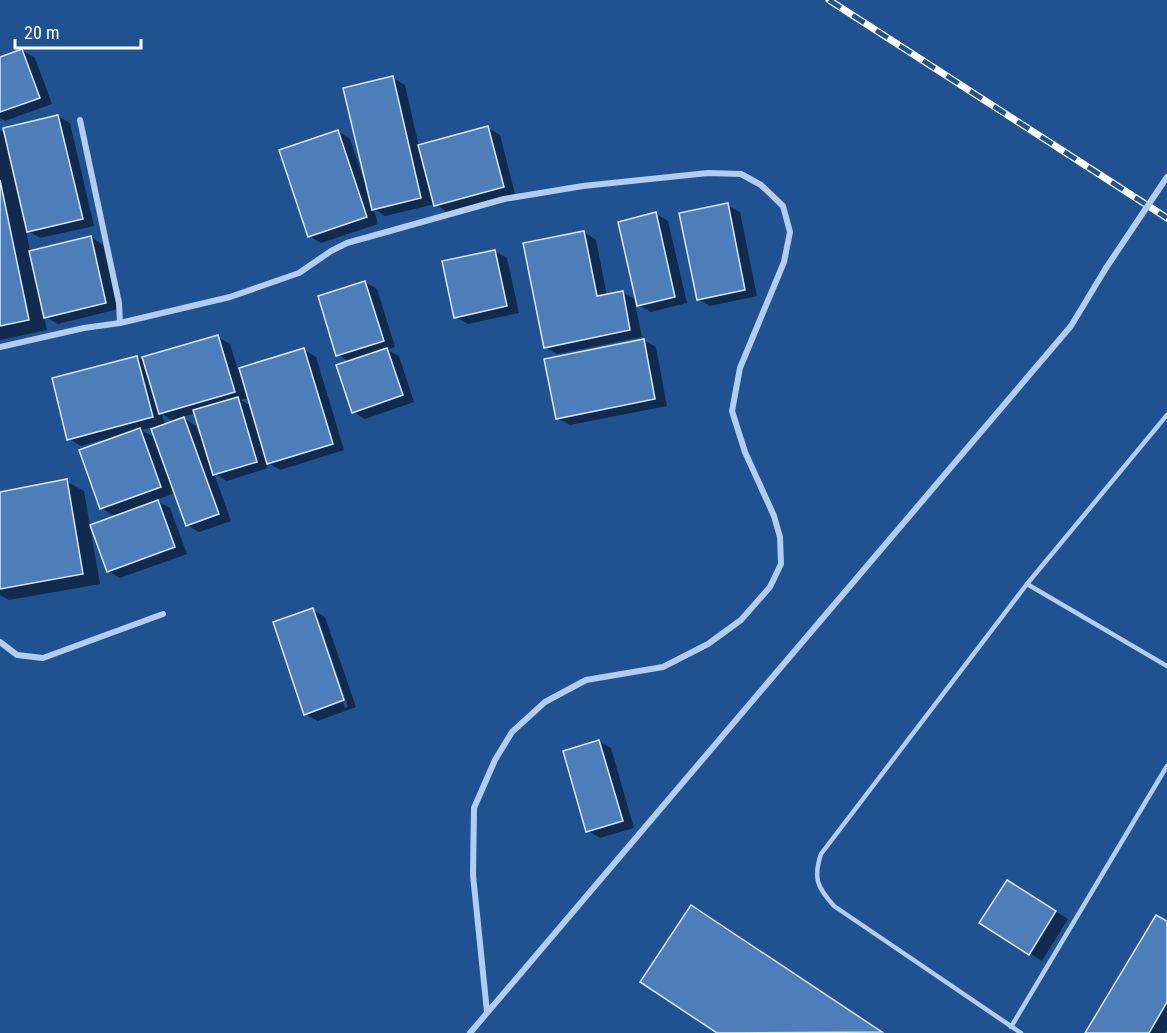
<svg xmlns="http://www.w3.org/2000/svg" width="1167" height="1033" font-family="'Roboto Condensed',sans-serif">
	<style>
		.shadow { fill: #0007; fill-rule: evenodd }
		.building { fill: #4d7eba; stroke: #d8e7fa; stroke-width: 1.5 }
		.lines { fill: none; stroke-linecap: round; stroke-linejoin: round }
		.lane { stroke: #b2cded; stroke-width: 4.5 }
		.street { stroke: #b2cded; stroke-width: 6 }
		.rail-casing { stroke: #fff; stroke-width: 7 }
		.rail { stroke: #205292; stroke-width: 4.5; stroke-dasharray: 14; stroke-linecap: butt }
		.street-bridge { stroke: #b2cded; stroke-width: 6 }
	</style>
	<rect width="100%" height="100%" fill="#205292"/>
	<g class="shadow">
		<path d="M22 50 35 58 52 104 5 121 0 118V59Z"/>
		<path d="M393 78 405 85 419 147 488 128 500 135 515 194 447 212 435 204 385 216 374 209 378 224 321 243 309 236 338 131 350 139 364 180 366 179Z"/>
		<path d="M58 116 70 123 94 226 40 238 26 230 30 252 91 237 103 245 118 309 58 324 44 316 47 330 0 340V130L6 134Z"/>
		<path d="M727 205 740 212 757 296 710 306 698 299Z"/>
		<path d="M656 214 668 221 687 303 651 312 635 303 642 337 557 354 545 347 584 232 596 240 607 296 622 292 638 301Z"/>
		<path d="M495 251 507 258 519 313 468 324 455 317Z"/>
		<path d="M365 282 377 289 395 347 388 350 399 356 414 402 365 419 353 412 350 362 338 355Z"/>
		<path d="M218 337 230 344 238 370 304 350 316 357 344 450 280 470 266 462 268 468 227 481 214 473 231 521 199 532 187 525 175 493 156 500 170 508 187 554 120 578 108 571 92 526H90L100 584 9 600 0 595V493L66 481 84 491 90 526 116 517 101 508 105 439 81 446 69 439 137 357 146 362ZM249 398 251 406 241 400ZM196 413 202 433 199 434 196 426 182 417ZM162 414 175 422 165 425ZM152 427 156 438 141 430Z"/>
		<path d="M643 340 656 347 667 406 570 425 557 418Z"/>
		<path d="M313 610 325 617 356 707 318 721 305 714ZM315 618H318L348 707 345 708Z"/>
		<path d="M599 741 611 748 634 828 600 838 588 831Z"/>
		<path d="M1019 889 1068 919 1042 961 981 923Z"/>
		<path d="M709 918 884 1033H720L642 982Z"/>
		<path d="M1167 923V1029L1165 1033H1087Z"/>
	</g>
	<g class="building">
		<path d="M22 49 40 98 0 112V57Z"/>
		<path d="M393 76 421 198 372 210 343 88Z"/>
		<path d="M58 115 83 219 27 232 3 128Z"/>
		<path d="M488 126 504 187 434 206 418 145Z"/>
		<path d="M338 130 367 217 308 237 279 150Z"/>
		<path d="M0 180 29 320 0 326Z"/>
		<path d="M728 203 745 290 697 300 679 213Z"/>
		<path d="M656 212 675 297 637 306 618 222Z"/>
		<path d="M584 231 597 296 623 291 630 330 544 348 523 243Z"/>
		<path d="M91 236 106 303 44 318 29 251Z"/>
		<path d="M495 250 507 306 454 318 442 261Z"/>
		<path d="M365 281 384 341 336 356 318 296Z"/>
		<path d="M218 335 235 392 159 414 142 357Z"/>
		<path d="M644 339 655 399 556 419 544 359Z"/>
		<path d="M304 348 333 444 267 464 239 368Z"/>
		<path d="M387 348 403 395 352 413 336 365Z"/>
		<path d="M137 356 153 417 67 440 52 378Z"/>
		<path d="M238 397 257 462 213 475 193 410Z"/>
		<path d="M184 417 219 514 186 526 151 429Z"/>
		<path d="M140 428 161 487 100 509 79 450Z"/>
		<path d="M67 479 83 574 0 589V492Z"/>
		<path d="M158 500 175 547 107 572 90 525Z"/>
		<path d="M313 608 344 700 304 715 273 622Z"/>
		<path d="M599 740 623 821 586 832 563 751Z"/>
		<path d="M1007 880 1056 911 1029 955 979 923Z"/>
		<path d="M691 905 882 1032 717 1033 640 982Z"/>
		<path d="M1156 915 1167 921V1002L1149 1033H1085Z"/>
	</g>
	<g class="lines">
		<g class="lane">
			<path d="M1027 584 1167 666"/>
			<path d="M1011 1027 1167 766"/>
			<path d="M1021 1033 834 906C817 887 813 878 821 854L1027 584 1167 415"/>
		</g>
		<g class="street">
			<path d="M80 120 119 303 120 323"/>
			<path d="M0 347 84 328 120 323 230 297 299 273 331 251 347 243 504 199 583 186 708 173 741 174 761 185 783 206 790 232 784 262 740 368 732 411 745 452 774 516 780 537 781 564 770 587 741 620 708 644 663 667 586 680 545 702 512 732 495 760 474 808 473 875 487 1012"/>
			<path d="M0 642 17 655 43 658 163 614"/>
			<path d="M470 1033 1071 326 1106 268"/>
		</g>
		<g class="rail-casing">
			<path id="rail" d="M829 0 1167 218"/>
		</g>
		<use href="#rail" class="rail"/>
		<path class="street-bridge" d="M1106 268 1167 177"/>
	</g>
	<path d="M15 39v9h126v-9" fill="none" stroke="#ffffff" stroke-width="3"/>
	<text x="24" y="39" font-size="18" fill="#ffffff" stroke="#205292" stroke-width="4.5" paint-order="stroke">20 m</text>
</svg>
